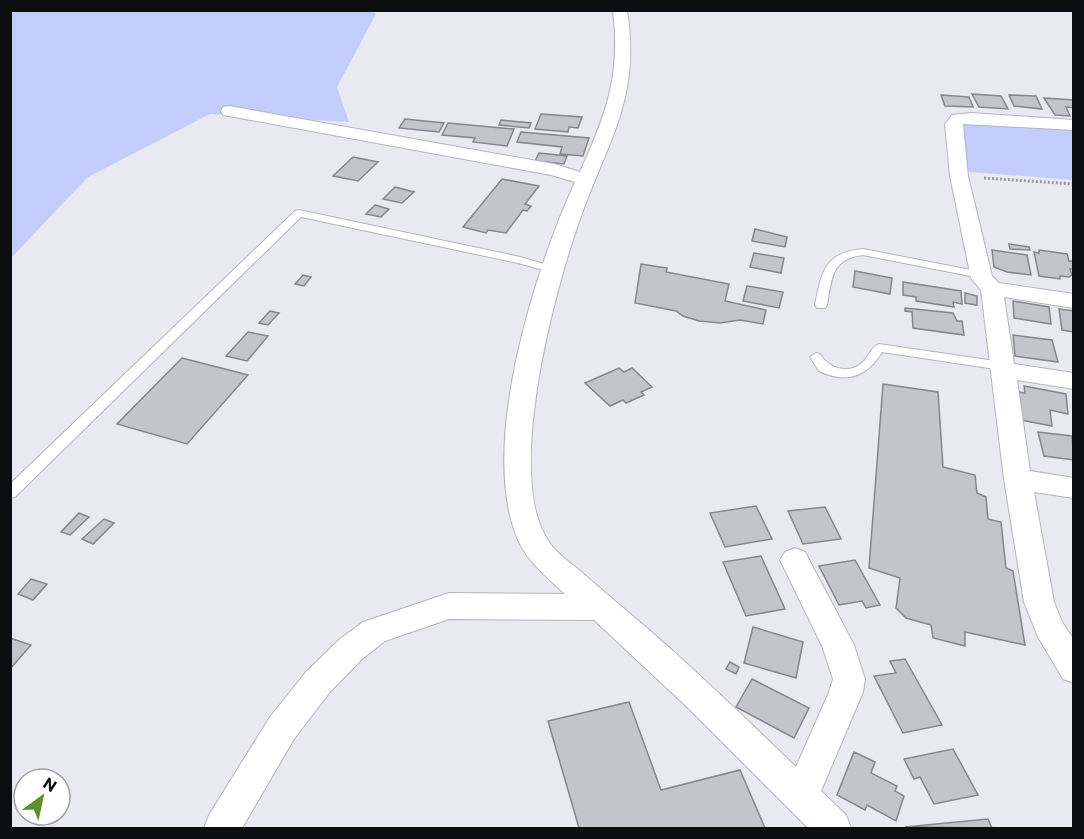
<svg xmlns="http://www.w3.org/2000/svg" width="1084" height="839" font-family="Commissioner,sans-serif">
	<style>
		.green { fill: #c2cdfe }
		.building { fill: #c4c5cc; stroke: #85878d; stroke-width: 1.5 }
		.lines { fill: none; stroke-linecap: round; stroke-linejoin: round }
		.lane-casing { stroke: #b4b5bc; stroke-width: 2 }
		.street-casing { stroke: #b4b5bc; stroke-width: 2 }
		.path { stroke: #9a9ba1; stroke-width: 3; stroke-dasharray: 2 2; stroke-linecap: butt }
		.lane { fill: #fff; fill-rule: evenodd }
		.street { fill: #fff; fill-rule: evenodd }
	</style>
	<rect width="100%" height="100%" fill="#e8e9f1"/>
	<g class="green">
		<path d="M372 10 376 14 337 87 349 122 210 114 88 177 11 258V11Z"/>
		<path d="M963 123 1073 127V180L970 172 967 170Z"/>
	</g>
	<g class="building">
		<path d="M972 94 1001 96 1008 109 979 107Z"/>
		<path d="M941 95 969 97 973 107 945 106Z"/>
		<path d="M1009 95 1036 96 1042 109 1014 106Z"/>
		<path d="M1044 98 1074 100V108L1066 107 1070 116 1055 115Z"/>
		<path d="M541 114 582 117 578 128 569 127 568 132 535 129Z"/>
		<path d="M405 119 444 123 439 132 399 128Z"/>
		<path d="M501 120 531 123 529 128 499 125Z"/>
		<path d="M448 123 514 129 507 146 473 142 475 138 442 135Z"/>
		<path d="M521 132 589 138 583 156 560 154 562 147 517 142Z"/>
		<path d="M539 153 567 156 564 164 535 161Z"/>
		<path d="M353 157 378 162 358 181 333 176Z"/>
		<path d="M502 179 539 186 525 204 531 206 527 211 523 210 506 233 488 230 486 233 463 227Z"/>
		<path d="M395 187 414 192 402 203 383 199Z"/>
		<path d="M375 205 389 209 381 217 366 214Z"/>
		<path d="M755 229 787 237 785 247 752 241Z"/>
		<path d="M1009 244 1029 247 1030 250 1010 249Z"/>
		<path d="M992 250 1027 255 1031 275 1007 272 994 267Z"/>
		<path d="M1039 250 1067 254 1069 261H1072L1074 265V269H1070L1072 275 1069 277 1060 276V279L1039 276 1034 252 1039 253Z"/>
		<path d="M754 253 784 258 781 273 750 267Z"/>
		<path d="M641 264 667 268 666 272 729 284 725 301 766 310 763 324 740 320 720 323 699 321 683 316 676 311 635 303Z"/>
		<path d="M855 271 892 278 890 294 853 287Z"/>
		<path d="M303 275 311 277 304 286 295 284Z"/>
		<path d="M903 282 961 291 962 304 953 302 954 307 916 301V297L903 295Z"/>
		<path d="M747 286 783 292 779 308 743 301Z"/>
		<path d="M965 293 977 296V305L965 303Z"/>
		<path d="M1013 301 1049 307 1051 324 1014 318Z"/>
		<path d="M905 308 953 313 957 321H962L964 335 913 328 912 312 905 311Z"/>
		<path d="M1059 309 1074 311V332L1062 330Z"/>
		<path d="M270 311 279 313 268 325 259 323Z"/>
		<path d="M248 332 268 336 247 361 226 356Z"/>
		<path d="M1013 335 1052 340 1058 362 1015 356Z"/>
		<path d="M182 358 248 375 187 444 117 424Z"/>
		<path d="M619 368 624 372 632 368 652 387 641 392 644 395 626 403 623 400 610 406 585 383Z"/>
		<path d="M883 384 938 392 943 467 975 475 977 493 986 497 988 519 1001 522 1006 568 1013 571 1025 645 965 632V646L933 638 931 625 906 618 896 608 900 578 869 568Z"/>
		<path d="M1024 386 1066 394 1068 414 1050 410 1052 426 1021 420 1019 392 1025 393Z"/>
		<path d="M1038 432 1072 436 1074 460 1044 456Z"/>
		<path d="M756 506 772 539 725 547 710 513Z"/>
		<path d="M825 507 841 539 803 544 788 511Z"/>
		<path d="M79 513 89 517 70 535 61 532Z"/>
		<path d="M104 519 114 523 93 544 82 539Z"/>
		<path d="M761 556 785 609 746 616 723 562Z"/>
		<path d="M855 560 880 605 866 608 862 601 839 605 819 566Z"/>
		<path d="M31 579 47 584 33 600 18 594Z"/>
		<path d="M753 627 803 642 796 678 744 663Z"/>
		<path d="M10 638 31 645 10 669Z"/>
		<path d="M905 659 942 725 903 733 874 676 896 673 890 661Z"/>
		<path d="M730 662 739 667 736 674 726 669Z"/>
		<path d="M752 679 809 708 794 738 736 707Z"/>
		<path d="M629 702 661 790 740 770 765 828H579L548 721Z"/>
		<path d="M953 749 978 795 934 804 920 777 914 779 904 759Z"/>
		<path d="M854 752 875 762 871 773 897 786 895 791 904 796 896 821 867 805 865 810 837 795Z"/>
		<path d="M988 819 992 828 905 827Z"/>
	</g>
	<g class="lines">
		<g class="lane-casing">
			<g id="lane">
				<path d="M299 210 520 257 555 267 557 269 551 272 518 263 301 217 15 497 10 498V484L295 211Z"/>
				<path d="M863 249 981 272 987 275 981 278 863 255C831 259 832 278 827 305L825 308H817L815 305C822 271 824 253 863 249Z"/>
				<path d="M879 344 1002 362 1008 366 1002 370 882 352C867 377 846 384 819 371L810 357 816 353 820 354C829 369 849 375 863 362 869 356 871 347 879 344Z"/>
			</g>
		</g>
		<g class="street-casing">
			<g id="street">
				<path d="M613 10H627C641 99 608 140 580 219 555 289 506 470 546 537 553 550 566 560 578 569 600 589 624 608 647 628 698 672 747 720 796 767L829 692 833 679 822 646 780 560 785 552 795 548 805 552 854 645 865 679 863 692 821 791 846 815 851 828H808L686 706 594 620 449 619 385 641 362 659 330 692 294 739 242 828H204L209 815 270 717 306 672 340 639 363 622 449 593 565 594C546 576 525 560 516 535 480 441 535 270 575 182L551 175 229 116 223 115 221 111 223 107 229 106 554 164 580 172C606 114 621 76 613 10Z"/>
				<path d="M971 113 1074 120V130L963 124 968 176 992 276 999 283 1074 294V308L1004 297 1014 364 1074 373V389L1017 380 1030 471 1074 478V498L1034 492 1054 602 1062 622 1074 640V683L1063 679 1038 637 1024 602 1004 479 981 290 971 278 950 176 945 124 952 115Z"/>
			</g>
		</g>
		<path class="path" d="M984 178 1074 184"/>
		<use href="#lane" class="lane"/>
		<use href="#street" class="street"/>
	</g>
	<rect width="1084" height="839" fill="none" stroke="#0d0e10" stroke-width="24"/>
	<g transform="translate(42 797) rotate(33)"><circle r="28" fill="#ffffff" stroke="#9e9f9f" stroke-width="1.5"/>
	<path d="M0-4.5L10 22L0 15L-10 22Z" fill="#5b902b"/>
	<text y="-9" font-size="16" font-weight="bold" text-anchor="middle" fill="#0d0e10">N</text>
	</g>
</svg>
